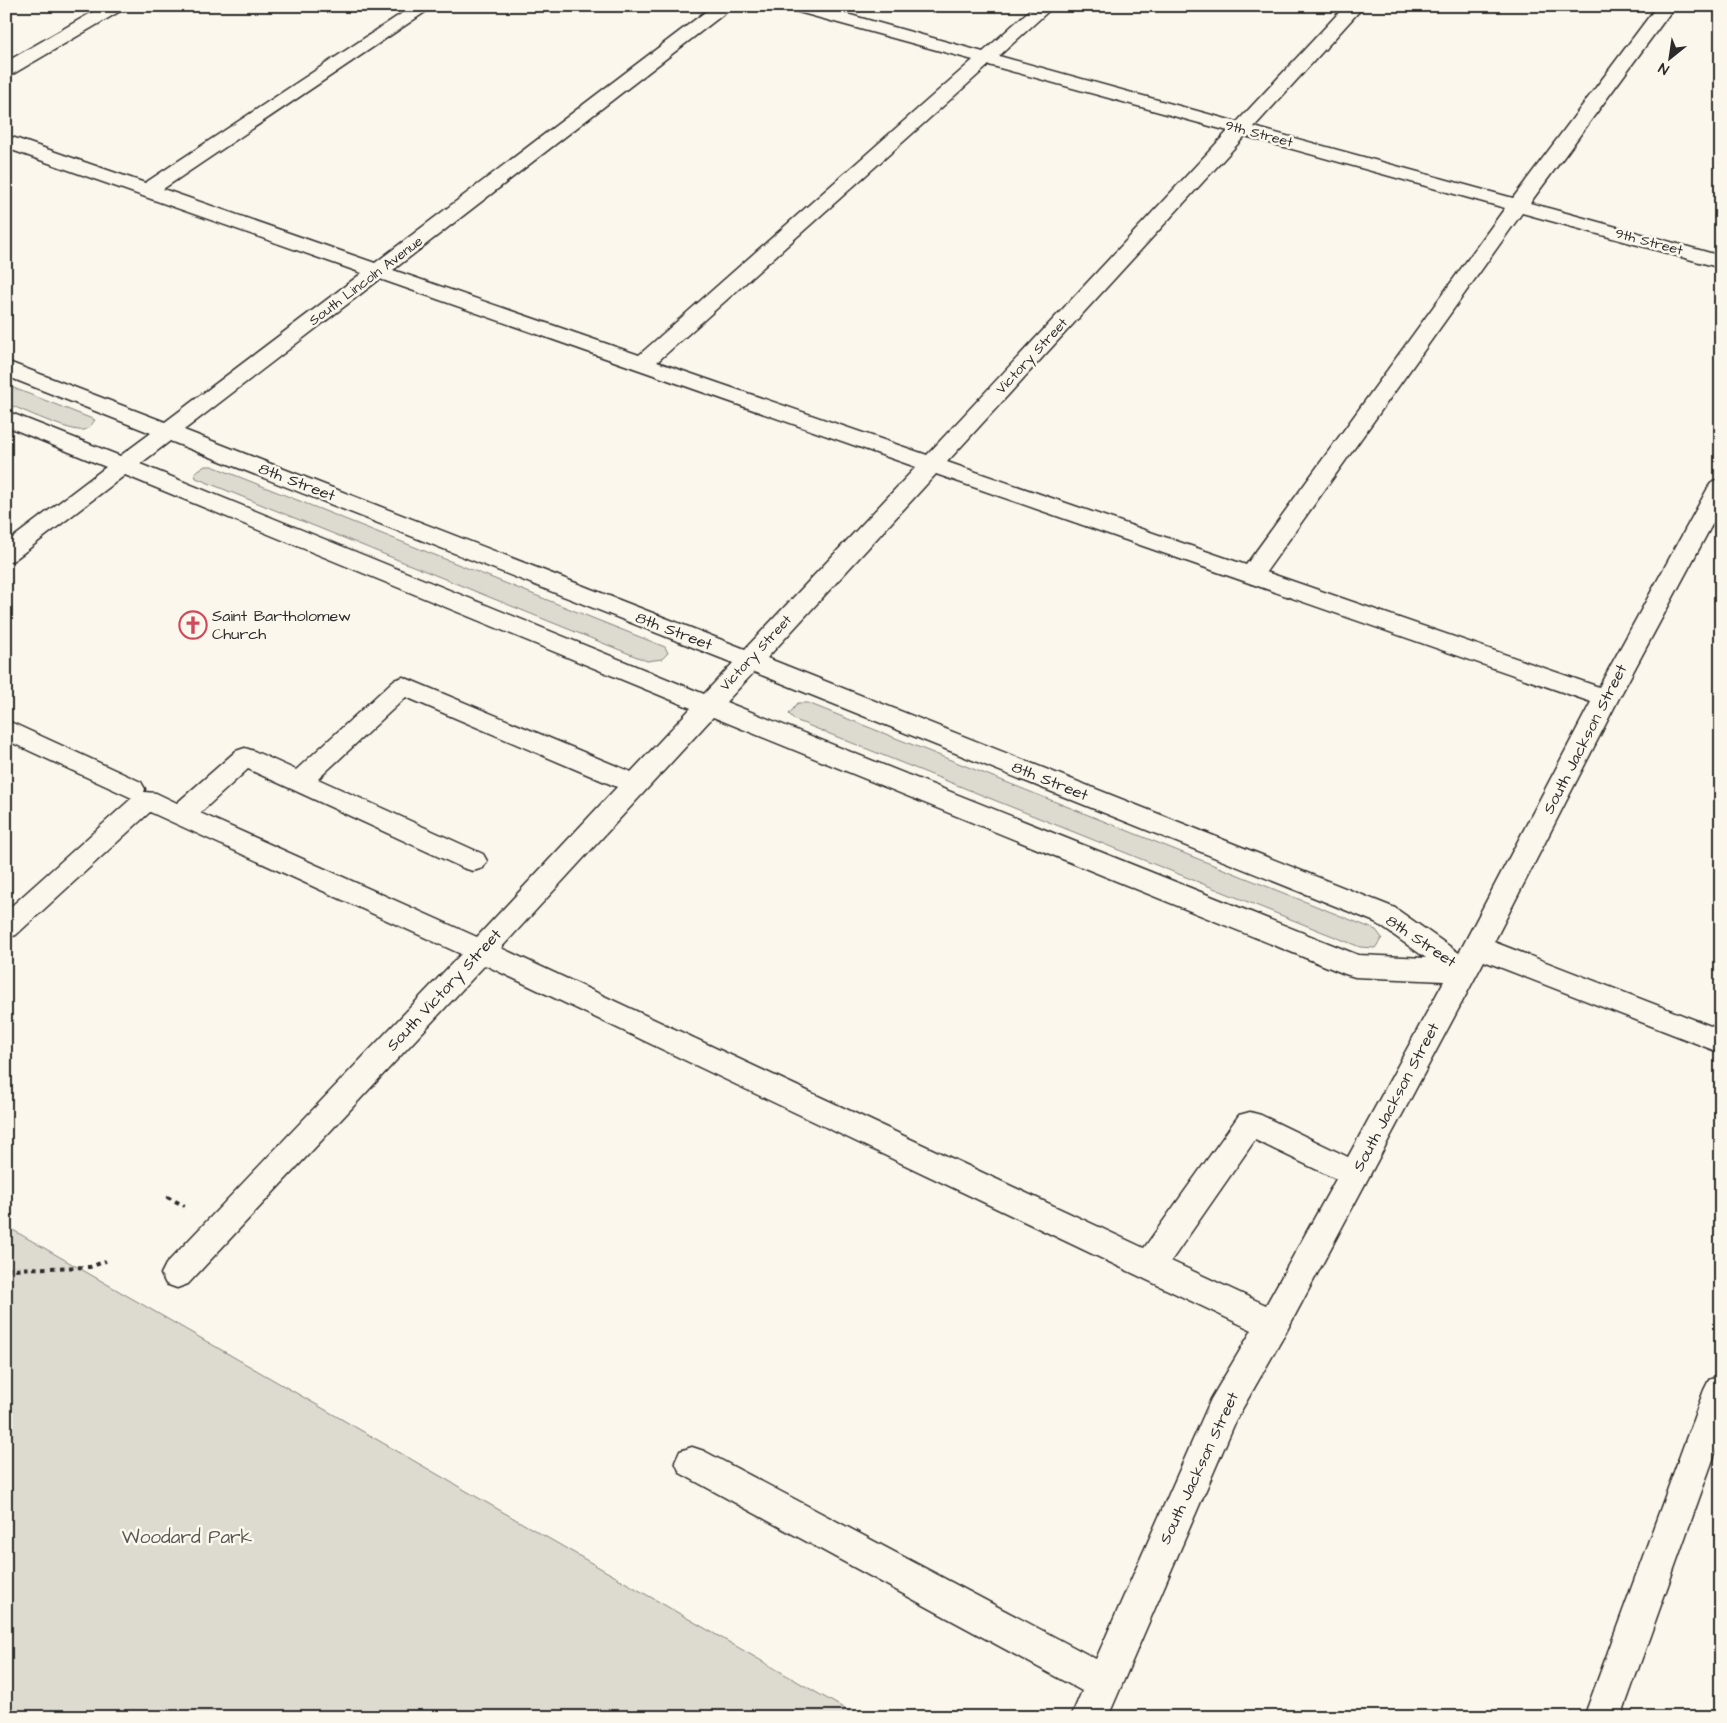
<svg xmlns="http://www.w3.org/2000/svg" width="1727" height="1723" font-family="'Architects Daughter',sans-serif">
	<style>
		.green { fill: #dddad0; stroke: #84827e }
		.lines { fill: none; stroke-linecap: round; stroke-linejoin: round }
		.minor-casing { stroke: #2b2b2b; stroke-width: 3 }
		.path { stroke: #2b2b2b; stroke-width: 4; stroke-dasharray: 4.5 4.5; stroke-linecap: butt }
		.minor { fill: #fbf7ec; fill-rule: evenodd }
		.labels { text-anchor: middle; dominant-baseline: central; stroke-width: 5; stroke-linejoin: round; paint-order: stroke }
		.far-street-label { font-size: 14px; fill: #2b2b2b; stroke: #fbf7ec }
		.street-label { font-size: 16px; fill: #2b2b2b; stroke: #fbf7ec }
		.poi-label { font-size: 16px; fill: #2b2b2b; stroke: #fbf7ec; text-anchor: start }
		.near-park-label { font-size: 19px; fill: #585754; stroke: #fbf7ec }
	</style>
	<rect width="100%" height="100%" fill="#fbf7ec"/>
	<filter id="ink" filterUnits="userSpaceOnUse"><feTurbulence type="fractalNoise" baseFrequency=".02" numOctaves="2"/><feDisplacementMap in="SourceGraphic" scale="10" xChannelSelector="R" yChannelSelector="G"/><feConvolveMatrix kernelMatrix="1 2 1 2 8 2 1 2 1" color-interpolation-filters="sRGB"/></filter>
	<g filter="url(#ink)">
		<g class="green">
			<path d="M6 385 95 420C92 424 89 429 84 430 72 433 20 409 6 403Z"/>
			<path d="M205 466H212L665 647 668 653 662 659 647 661 196 478 195 472Z"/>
			<path d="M798 703H808L1376 930 1382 938 1375 948 1360 947 795 720 789 714Z"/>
			<path d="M6 1226 859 1717H6Z"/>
		</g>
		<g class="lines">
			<g class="minor-casing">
				<g id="minor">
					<path d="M103 6H125L122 10 13 74 6 76V62Z"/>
					<path d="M413 6H434L163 189 375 263 713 6H734L393 270 639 355 973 60 791 10 788 6H818L983 52 1034 6H1054L999 56 1237 122 1345 6H1364L1254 127 1513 198 1657 6H1675L1530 203 1721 256V268L1522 213 1266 572 1599 687 1709 486 1713 481 1721 479V508L1619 698 1494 942 1721 1030V1053L1484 961 1285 1334 1237 1418 1108 1717H1071L1082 1691 680 1473 675 1462 680 1451 692 1447 704 1451 1096 1659 1211 1399 1252 1330 485 965 188 1284 177 1288 166 1284 161 1274 166 1264 461 954 150 812 16 935 6 938V911L132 798 6 740V720L141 782 145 789 144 792 156 793 177 803 236 751 245 748 254 751 296 770 394 680 403 677 631 772 691 708 125 475 14 560 6 562V543L106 467 6 426V411L120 456 151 433 6 376V361L165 422 362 273 6 148V135L145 183ZM989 65 1228 131 927 455 657 362ZM1245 136 1505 208 1246 565 947 462ZM380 279 916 467 745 649 184 430ZM170 441 733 663 704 694 140 464ZM936 474 1591 702 1459 953 1395 908 767 658ZM754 672 1375 922 1426 958 1358 955 726 702ZM406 697 617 787 477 937 200 813 248 769 463 868 473 871 483 868 487 861 483 854 318 779ZM713 717 1345 974 1355 977 1444 981 1348 1157 1261 1115 1250 1112 1239 1115 1144 1248 501 948ZM1255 1140 1336 1179 1266 1305 1171 1261Z"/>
					<path d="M1721 1375V1437L1621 1717H1584L1704 1390 1709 1380Z"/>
				</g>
			</g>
			<g class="path">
				<path d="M167 1197 185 1206"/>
				<path d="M6 1269 90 1267 106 1261"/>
			</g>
			<use href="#minor" class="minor"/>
		</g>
	</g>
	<defs>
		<g id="church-ring" transform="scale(1.4375)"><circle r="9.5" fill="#fbf7ec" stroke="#d1495b" stroke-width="1.5"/><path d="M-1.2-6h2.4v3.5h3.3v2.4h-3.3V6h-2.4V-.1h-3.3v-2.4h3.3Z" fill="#d1495b"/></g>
	</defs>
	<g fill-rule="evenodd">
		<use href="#church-ring" x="193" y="625"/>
	</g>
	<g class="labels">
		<g class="far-street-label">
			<text transform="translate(1259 134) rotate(15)">9th Street</text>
			<text transform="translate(1649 242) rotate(15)">9th Street</text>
			<text transform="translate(366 281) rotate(-37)">South Lincoln Avenue</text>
			<text transform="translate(1032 356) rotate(-47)">Victory Street</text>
			<text transform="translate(756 653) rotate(-47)">Victory Street</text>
		</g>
		<g class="street-label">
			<text transform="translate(297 482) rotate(21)">8th Street</text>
			<text transform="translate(674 631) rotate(21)">8th Street</text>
			<text transform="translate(1585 739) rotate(-63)">South Jackson Street</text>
			<text transform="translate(1050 781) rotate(22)">8th Street</text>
			<text transform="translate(1421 941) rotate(34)">8th Street</text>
			<text transform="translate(444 990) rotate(-47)">South Victory Street</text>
			<text transform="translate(1396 1097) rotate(-62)">South Jackson Street</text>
			<text transform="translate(1199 1468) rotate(-65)">South Jackson Street</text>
		</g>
		<g class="poi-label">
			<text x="212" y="616">Saint Bartholomew<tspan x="212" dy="18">Church</tspan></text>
		</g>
		<g class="near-park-label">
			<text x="187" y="1537">Woodard Park</text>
		</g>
	</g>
	<rect width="1727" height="1723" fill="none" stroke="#fbf7ec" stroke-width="25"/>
	<rect x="12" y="12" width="1702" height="1698" fill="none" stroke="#2b2b2b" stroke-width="2" filter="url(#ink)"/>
	<g transform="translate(1670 58) rotate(210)" stroke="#fbf7ec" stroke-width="4" paint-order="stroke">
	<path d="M0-4L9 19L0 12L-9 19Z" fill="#2b2b2b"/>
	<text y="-8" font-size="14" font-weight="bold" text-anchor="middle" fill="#2b2b2b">N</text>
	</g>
</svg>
